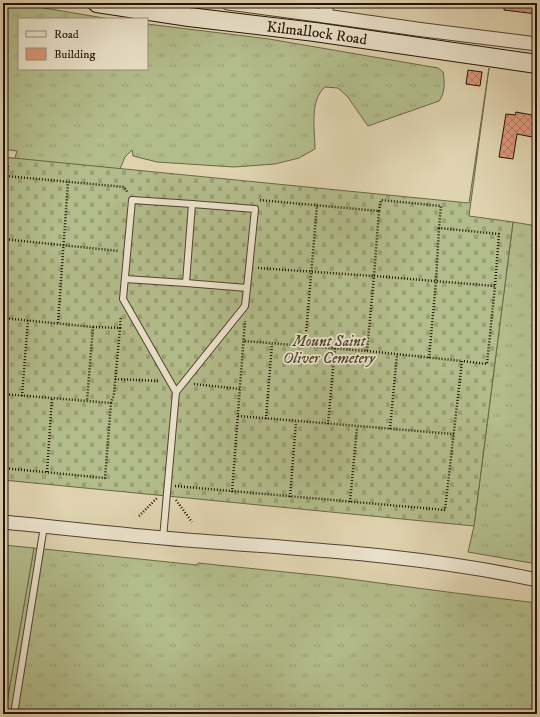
<svg xmlns="http://www.w3.org/2000/svg" width="540" height="717" font-family="'IM FELL DW Pica',serif">
	<style>
		.grass { fill: url(#grass-tufts); stroke: #6a6748 }
		.cemetery { fill: url(#cemetery-stones); stroke: #6a6748 }
		.pitch { fill: #b3bc8b; stroke: #6a6748 }
		.building { fill: url(#building-cross-hatch); stroke: #221205 }
		.lines { fill: none; stroke-linecap: round; stroke-linejoin: round }
		.service-casing { stroke: #524230; stroke-width: 8 }
		.minor-casing { stroke: #524230; stroke-width: 15 }
		.secondary-casing { stroke: #221205; stroke-width: 20 }
		.path { stroke: #221205; stroke-width: 2.5; stroke-dasharray: 1 2; stroke-linecap: butt }
		.service { stroke: #ebe3cc; stroke-width: 6 }
		.minor { stroke: #ebe3cc; stroke-width: 13 }
		.secondary { stroke: #ebe3cc; stroke-width: 18 }
		.labels { text-anchor: middle; dominant-baseline: central; stroke-width: 3.5; stroke-linejoin: round; paint-order: stroke }
		.street-label { font-size: 15px; fill: #221205; stroke: #ebe3cc }
		.park-label { font-size: 15px; font-style: italic; fill: #4e452d; stroke: #ebe3cc }
	</style>
	<defs>
		<pattern id="grass-tufts" width="24" height="20" patternUnits="userSpaceOnUse"><rect width="24" height="20" fill="#b3bc8b"/><path d="M3 7l-1-3M5 7V3M7 7l1-3M15 17l-1-3M17 17v-4M19 17l1-3" fill="none" stroke="#9aa176"/></pattern>
		<pattern id="cemetery-stones" width="16" height="16" patternUnits="userSpaceOnUse"><rect width="16" height="16" fill="#b3bc8b"/><path d="M2 7V4a2 2 0 0 1 4 0v3zM10 15v-3a2 2 0 0 1 4 0v3z" fill="#9aa176"/></pattern>
		<pattern id="building-cross-hatch" width="8" height="8" patternUnits="userSpaceOnUse"><rect width="8" height="8" fill="#dd997b"/><path d="M0 0l8 8M0 8l8-8" fill="none" stroke="#b37b63"/></pattern>
	</defs>
	<rect width="100%" height="100%" fill="#e0d4b0"/>
	<filter id="stains"><feTurbulence type="fractalNoise" baseFrequency=".005" numOctaves="4"/><feColorMatrix values="0 0 0 0 .2 0 0 0 0 .09 0 0 0 0 .02 0 0 0 .5 -.17"/></filter>
	<radialGradient id="worn" r=".72"><stop offset=".6" stop-color="#630" stop-opacity="0"/><stop offset="1" stop-color="#630" stop-opacity=".3"/></radialGradient>
	<g class="grass">
		<path d="M3 3H14L110 19H19V69H147V24L269 39 438 68 443 72C445 81 445 94 439 101L368 126 347 96 338 88 325 87C309 101 315 130 315 149L299 158 275 164 234 167 157 162 133 156 132 150 125 157 120 169 13 163 17 151 3 149Z"/>
		<path d="M513 222 537 226V564L468 552 474 526Z"/>
		<path d="M34 548 197 565 198 563 334 577 455 593 537 603V714H5Z"/>
	</g>
	<path class="cemetery" d="M489 68 469 216 513 222 474 526 3 480V157L469 203Z"/>
	<path class="pitch" d="M3 545 34 548 5 714H3Z"/>
	<g class="building">
		<path d="M504 3H537V14L504 10Z"/>
		<path d="M468 70 482 72 480 86 466 84Z"/>
		<path d="M516 112 537 116V138L517 134 513 159 499 157 506 114 515 115Z"/>
	</g>
	<g class="lines">
		<g class="service-casing">
			<g id="service">
				<path d="M125 279 186 283 192 204 132 200 123 299 176 392"/>
				<path d="M186 283 247 288 255 209 192 204"/>
				<path d="M163 538 176 392 245 306 247 288"/>
				<path d="M14 714 44 526"/>
			</g>
		</g>
		<g class="minor-casing">
			<g id="minor">
				<path d="M228 3 325 16 327 3"/>
				<path d="M325 16 424 30 537 44"/>
				<path d="M3 522C64 528 125 535 186 540 303 549 422 555 537 580"/>
			</g>
		</g>
		<g class="secondary-casing">
			<g id="secondary">
				<path id="s1" d="M97 3 189 17 315 32 537 64"/>
			</g>
		</g>
		<g class="path">
			<path d="M3 164 8 165 3 214"/>
			<path d="M6 176 124 187 128 193"/>
			<path d="M379 211 381 200 441 206 439 228 499 234 495 286"/>
			<path d="M3 239 119 251"/>
			<path d="M258 268 374 276 379 211 259 200"/>
			<path d="M3 318 93 327 87 401"/>
			<path d="M58 323 68 182"/>
			<path d="M93 327 120 328 114 394 111 403"/>
			<path d="M120 328 121 316"/>
			<path d="M305 346 317 205"/>
			<path d="M367 351 462 361"/>
			<path d="M429 358 436 281 439 228"/>
			<path d="M115 379 160 381"/>
			<path d="M194 384 240 389"/>
			<path d="M3 394 111 403 105 478 3 468"/>
			<path d="M22 396 28 320"/>
			<path d="M238 416 454 434"/>
			<path d="M266 419 272 344"/>
			<path d="M328 424 335 348"/>
			<path d="M390 429 397 354"/>
			<path d="M47 472 52 398"/>
			<path d="M175 486 445 510 462 361 487 364 495 286 374 276 367 351 244 341"/>
			<path d="M232 492 245 321"/>
			<path d="M290 497 296 422"/>
			<path d="M176 500 192 522"/>
			<path d="M350 502 357 427"/>
			<path d="M139 516 157 498"/>
		</g>
		<use href="#service" class="service"/>
		<use href="#minor" class="minor"/>
		<use href="#secondary" class="secondary"/>
	</g>
	<g class="labels">
		<g class="street-label">
			<text stroke="none"><textPath href="#s1" startOffset="222">Kilmallock Road</textPath></text>
		</g>
		<g class="park-label">
			<text x="329" y="341">Mount Saint<tspan x="329" dy="17">Oliver Cemetery</tspan></text>
		</g>
	</g>
	<rect width="540" height="717" fill="none" stroke="#e0d4b0" stroke-width="16"/>
	<rect x="4" y="4" width="532" height="709" fill="none" stroke="#221205" stroke-width="2"/>
	<rect x="8" y="8" width="524" height="701" fill="none" stroke="#221205"/>
	<rect x="18" y="18" width="130" height="52" fill="#ebe3cc" stroke="#9b8f7c"/>
	<rect x="26" y="31" width="20" height="6" fill="#ebe3cc" stroke="#9b8f7c"/>
	<text x="54" y="38" font-size="12" fill="#221205">Road</text>
	<rect x="26" y="48" width="20" height="12" fill="#dd997b" stroke="#9b8f7c"/>
	<text x="54" y="58" font-size="12" fill="#221205">Building</text>
	<rect width="100%" height="100%" filter="url(#stains)"/>
	<rect width="100%" height="100%" fill="url(#worn)"/>
</svg>
